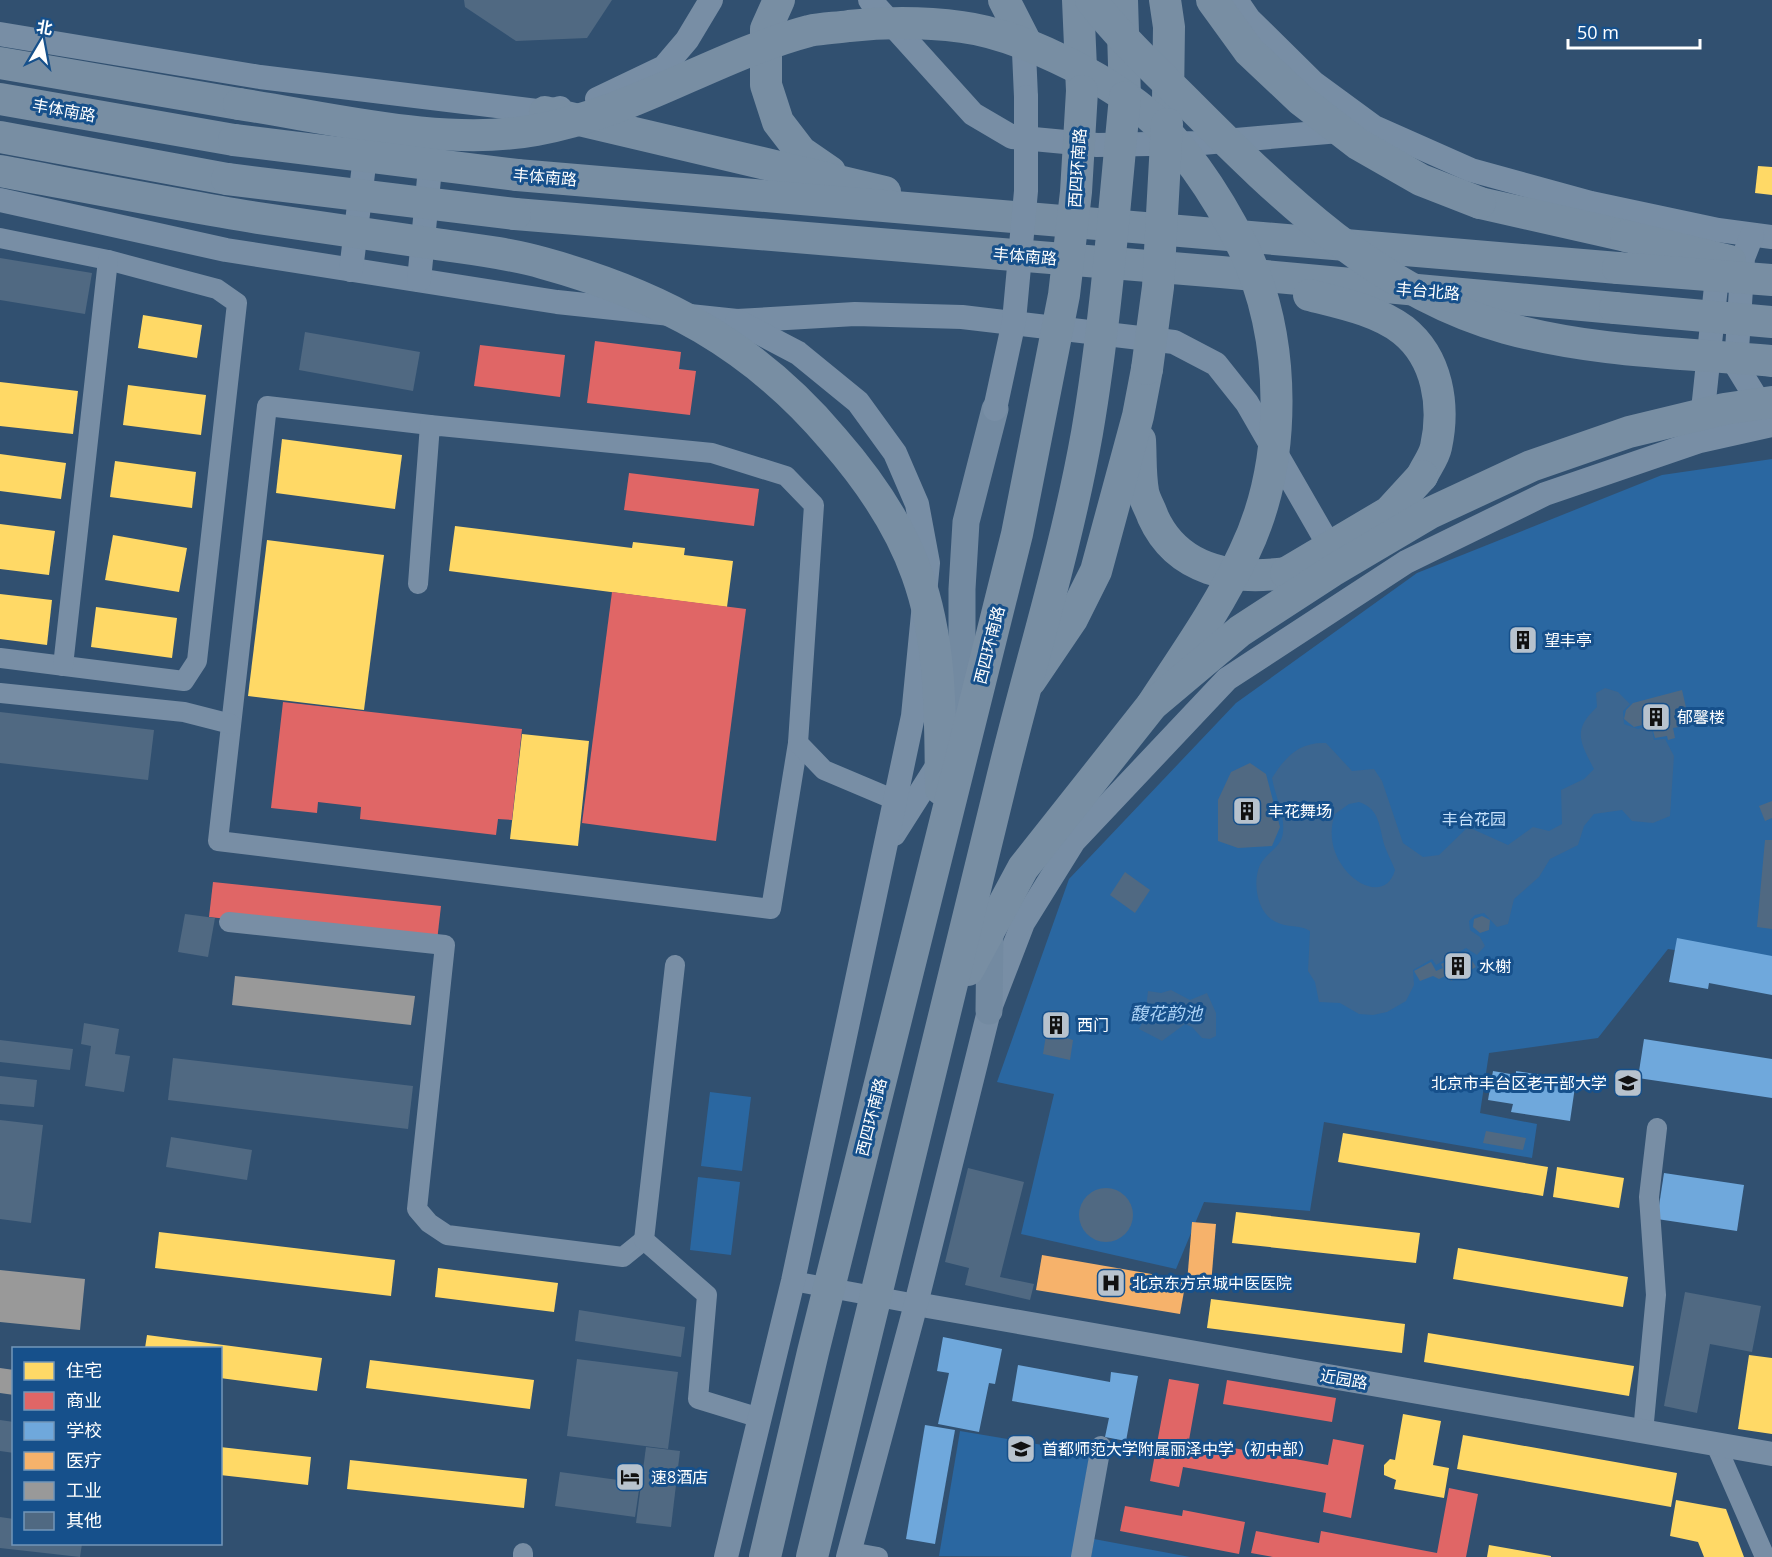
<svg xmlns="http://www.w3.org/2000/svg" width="1772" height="1557" font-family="'Open Sans','Noto Sans SC',sans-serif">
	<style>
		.green { fill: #2a67a1 }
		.water { fill: #3c6690; fill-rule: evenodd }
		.homes { fill: #ffd966 }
		.shops { fill: #e06666 }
		.schools { fill: #6fa8dc }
		.health { fill: #f6b26b }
		.industry { fill: #999 }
		.building { fill: #506982 }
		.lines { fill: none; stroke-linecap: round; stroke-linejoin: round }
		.minor { stroke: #788ea5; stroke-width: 20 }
		.tertiary { stroke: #788ea5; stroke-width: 24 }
		.secondary { stroke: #738aa1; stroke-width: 27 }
		.trunk { stroke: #788ea3; stroke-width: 32 }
		.tertiary-bridge { stroke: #788ea5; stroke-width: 24 }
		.trunk-bridge { stroke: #788ea3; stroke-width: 32 }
		.labels { text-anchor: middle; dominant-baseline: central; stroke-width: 6; stroke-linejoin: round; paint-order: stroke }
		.street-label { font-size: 16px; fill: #fff; stroke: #16508b }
		.poi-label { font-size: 16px; fill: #fff; stroke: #16508b; text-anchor: start }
		.park-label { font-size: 16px; fill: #c6e1fb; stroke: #16508b }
		.water-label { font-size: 18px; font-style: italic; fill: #abd2f6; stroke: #16508b }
	</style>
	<rect width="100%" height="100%" fill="#315070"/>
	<g class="green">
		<path d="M1772 459V965L1668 949 1598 1038 1489 1053 1480 1113 1537 1124 1532 1158 1324 1122 1310 1211 1204 1202 1176 1269 1021 1234 1054 1094 997 1082 1069 879 1236 703 1417 573 1662 475Z"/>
		<path d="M710 1092 751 1097 742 1171 701 1166Z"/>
		<path d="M698 1177 740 1182 731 1255 690 1250Z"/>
		<path d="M960 1431 1090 1453 1072 1557 939 1556Z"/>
		<path d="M1094 1539 1190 1557H1091Z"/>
	</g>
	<g class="water">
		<path d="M1605 688 1618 692 1630 704 1623 711 1624 724 1638 729 1651 725 1654 740 1665 739 1674 756 1670 816 1653 823 1632 821 1622 810 1594 814 1584 826 1578 845 1550 859 1539 877 1514 899 1508 924 1497 927 1484 913 1475 915 1469 921 1470 930 1480 937 1485 946 1477 955 1466 948 1436 965 1432 959 1413 970 1414 985 1406 1001 1387 1012 1373 1015 1359 1014 1340 1003 1319 1002 1315 982 1308 971 1310 931C1299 924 1287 928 1276 922 1257 914 1252 882 1260 865 1266 852 1282 848 1283 832 1285 814 1275 796 1272 778 1286 756 1299 742 1326 743L1352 771 1374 769 1382 781 1403 843 1423 857 1439 855 1468 827 1508 845 1533 827 1549 831 1562 824 1561 790 1584 779 1594 769C1580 742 1572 730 1597 707L1596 693ZM1359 802C1381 809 1379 829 1385 847 1388 855 1392 862 1395 870 1383 914 1316 866 1335 814L1349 804Z"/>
		<path d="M1171 990 1190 1000 1207 993 1216 1013V1036L1210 1039 1202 1038 1192 1027 1185 1024 1162 1041 1139 1029 1145 1017 1148 991 1161 993Z"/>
	</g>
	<g class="homes">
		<path d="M1758 166 1772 167V195L1755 193Z"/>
		<path d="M143 315 202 325 197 358 138 348Z"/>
		<path d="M0 382 78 391 73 434 0 426Z"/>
		<path d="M128 385 206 395 201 435 123 425Z"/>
		<path d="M282 439 402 455 395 509 276 493Z"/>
		<path d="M0 454 66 463 61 499 0 491Z"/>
		<path d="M115 461 196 472 192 508 110 497Z"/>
		<path d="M0 524 55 531 49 575 0 569Z"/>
		<path d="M455 526 632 548 633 542 685 548 684 555 733 561 727 607 449 571Z"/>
		<path d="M113 535 187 548 179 592 105 580Z"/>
		<path d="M267 540 384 555 364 710 248 696Z"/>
		<path d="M0 594 52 600 47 645 0 639Z"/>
		<path d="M96 607 177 618 172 658 91 647Z"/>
		<path d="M522 734 589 741 578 846 510 839Z"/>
		<path d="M1343 1133 1548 1167 1543 1196 1338 1162Z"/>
		<path d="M1557 1167 1624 1178 1619 1208 1553 1197Z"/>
		<path d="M1236 1212 1420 1233 1416 1263 1232 1243Z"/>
		<path d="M159 1232 395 1260 391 1296 155 1268Z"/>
		<path d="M1458 1248 1628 1277 1623 1307 1453 1279Z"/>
		<path d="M438 1268 558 1283 554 1312 435 1297Z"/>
		<path d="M1211 1299 1405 1324 1402 1353 1207 1328Z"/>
		<path d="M1428 1333 1634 1366 1629 1396 1424 1362Z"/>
		<path d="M147 1335 322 1358 317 1391 220 1378V1348H145Z"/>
		<path d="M1749 1355 1772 1358V1434L1738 1429Z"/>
		<path d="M370 1360 534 1380 530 1409 366 1388Z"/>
		<path d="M1403 1414 1441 1421 1433 1465 1449 1468 1444 1498 1394 1489 1396 1480 1384 1475V1465L1390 1459 1395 1460Z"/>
		<path d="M1463 1435 1677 1473 1671 1507 1457 1469Z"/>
		<path d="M220 1447 311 1457 308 1485 220 1475Z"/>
		<path d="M350 1460 527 1479 524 1508 347 1489Z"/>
		<path d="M1676 1500 1726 1509 1744 1557H1704L1698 1542 1670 1536Z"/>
		<path d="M1489 1545 1551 1556V1557H1487Z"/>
	</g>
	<g class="shops">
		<path d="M595 341 681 352 679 369 696 371 690 415 587 403Z"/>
		<path d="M480 345 565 355 560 397 474 386Z"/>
		<path d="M629 473 759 489 754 526 624 510Z"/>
		<path d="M612 592 746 609 716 841 582 823Z"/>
		<path d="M283 702 522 729 512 820 498 819 496 835 360 819 361 807 318 802 317 813 271 808Z"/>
		<path d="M213 882 441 906 437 941 209 917Z"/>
		<path d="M1169 1379 1199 1384 1189 1440 1328 1465 1333 1439 1364 1445 1351 1518 1323 1512 1326 1493 1183 1467 1179 1487 1150 1481Z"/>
		<path d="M1227 1380 1336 1398 1332 1422 1223 1404Z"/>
		<path d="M1449 1488 1478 1494 1466 1557H1273L1251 1553 1256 1531 1319 1543 1321 1531 1437 1553Z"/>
		<path d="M1125 1506 1182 1516 1183 1510 1245 1522 1239 1554 1120 1531Z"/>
	</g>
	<g class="schools">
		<path d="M1677 938 1772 956V995L1709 983 1708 989 1669 982Z"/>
		<path d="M1644 1039 1772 1059V1098L1638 1078Z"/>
		<path d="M1493 1071 1516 1075V1071L1576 1080 1570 1121 1511 1112 1513 1104 1488 1100Z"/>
		<path d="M1664 1173 1744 1185 1737 1231 1657 1219Z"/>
		<path d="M943 1337 1002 1349 995 1384 989 1383 979 1432 938 1424 949 1373 937 1371Z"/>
		<path d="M1018 1365 1110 1382 1111 1372 1138 1376 1126 1441 1105 1437 1109 1418 1012 1401Z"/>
		<path d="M925 1425 955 1430 935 1544 906 1539Z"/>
	</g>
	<g class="health">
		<path d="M1192 1222 1216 1224 1211 1285 1187 1283Z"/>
		<path d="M1042 1255 1186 1280 1180 1314 1036 1290Z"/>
	</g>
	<g class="industry">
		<path d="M235 976 415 996 411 1025 232 1005Z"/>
		<path d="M0 1270 85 1279 80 1330 0 1322Z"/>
		<path d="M0 1368 14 1370V1395L0 1393Z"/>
	</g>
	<g class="building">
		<path d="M464 0H612L587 38 516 41 465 7Z"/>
		<path d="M0 258 92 273 85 314 0 300Z"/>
		<path d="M305 332 420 352 413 391 299 370Z"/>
		<path d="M1521 631 1530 635 1531 644 1525 649 1515 645 1514 636Z"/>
		<path d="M1682 690 1690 725 1673 728 1675 738 1668 740 1667 736 1655 738 1651 723 1634 727 1624 719 1626 710 1633 703Z"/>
		<path d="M0 712 154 730 148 780 0 763Z"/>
		<path d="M1250 763 1266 774 1280 827 1272 846 1238 848 1218 841V800L1231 772Z"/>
		<path d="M1772 801V818L1765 821 1759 806Z"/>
		<path d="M1765 840H1772V929L1757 927Z"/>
		<path d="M1125 872 1150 890 1135 913 1110 895Z"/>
		<path d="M185 914 215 918 208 957 178 952Z"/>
		<path d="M1482 916 1490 920 1489 930 1480 933 1473 927 1474 919Z"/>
		<path d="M1466 951 1476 967 1451 981 1448 975 1439 979 1433 976 1420 981 1414 971 1431 962 1436 971 1443 968 1441 964Z"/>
		<path d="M1050 1010 1067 1012 1063 1037 1073 1040 1070 1060 1043 1054Z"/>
		<path d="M84 1023 119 1029 115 1054 130 1056 124 1092 85 1086 91 1046 81 1044Z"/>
		<path d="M0 1040 73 1049 70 1070 0 1062Z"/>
		<path d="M173 1058 413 1086 408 1129 168 1100Z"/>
		<path d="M0 1076 37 1080 34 1107 0 1104Z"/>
		<path d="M0 1120 43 1125 31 1223 0 1219Z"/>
		<path d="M1486 1131 1526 1138 1523 1150 1483 1143Z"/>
		<path d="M171 1137 252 1150 247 1180 166 1167Z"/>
		<path d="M968 1168 1024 1182 1000 1277 1034 1284 1030 1300 965 1285 969 1268 945 1262Z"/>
		<circle cx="1106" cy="1215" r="27"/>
		<path d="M1685 1292 1761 1306 1752 1352 1710 1344 1697 1413 1664 1406Z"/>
		<path d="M579 1310 685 1327 681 1357 575 1341Z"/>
		<path d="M577 1359 678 1372 668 1449 567 1436Z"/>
		<path d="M0 1420 14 1422V1453L0 1451Z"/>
		<path d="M646 1447 680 1451 671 1527 636 1523Z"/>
		<path d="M560 1472 640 1483 635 1517 555 1506Z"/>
		<path d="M0 1517 14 1519V1544H82L80 1557 0 1548Z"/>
	</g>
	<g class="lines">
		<g class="minor">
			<path d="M0 238 108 260 217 289 237 303 197 661 184 681 0 658"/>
			<path d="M430 425 267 406 218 841 771 909 798 743"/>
			<path d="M418 584 430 425 712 453 786 476 814 505 798 743 824 770 895 800"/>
			<path d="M63 666 108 260"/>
			<path d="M0 693 184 712 231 724"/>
			<path d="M229 922 445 945 417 1209 429 1223 447 1235 623 1257 644 1240"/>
			<path d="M675 965 644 1240 707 1295 698 1399 760 1418"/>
			<path d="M793 1281 916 1304"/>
			<path d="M1643 1432 1656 1295 1649 1197 1657 1128"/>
			<path d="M1716 1445 1765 1557"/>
			<path d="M850 1552 878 1557"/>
			<path d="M523 1557V1553"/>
			<path d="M1081 1557 1101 1446"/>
		</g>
		<g class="tertiary">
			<path d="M870 0 973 114 1012 137 1097 145 1202 143 1351 130"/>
			<path d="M1236 0 1249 19 1314 83 1374 127 1471 170 1591 203 1718 230 1772 237"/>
			<path d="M1023 30 1026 97"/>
			<path d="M0 34 260 77 545 112 560 108"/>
			<path d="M597 99 664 67 687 40 711 0"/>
			<path d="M0 200 226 250 557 302 737 321 855 314 962 317 1174 342 1216 364 1247 403 1338 561"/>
			<path d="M1752 235 1743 258 1736 365 1755 396 1772 411"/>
			<path d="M351 270 367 141"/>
			<path d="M419 280 432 148"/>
			<path d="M1701 429 1719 258"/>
			<path d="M894 834 943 757"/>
			<path d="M916 1304 1772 1454"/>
			<path d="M726 1557 793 1281 913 716 928 563 917 504 895 453 858 402 798 353 737 321"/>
			<path d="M848 1557 916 1304 989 1011 1023 923 1074 841 1227 679 1406 562 1545 494 1700 441 1772 425"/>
		</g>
		<g class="secondary">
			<path d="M962 725V589L966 522 995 409"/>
			<path d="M989 1011 990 928"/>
		</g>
		<g class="trunk">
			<path d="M779 0 766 29V85L778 122 801 152 830 172"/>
			<path d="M1004 0 1025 41"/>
			<path d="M1078 0 1082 91"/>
			<path d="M1122 0 1125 97"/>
			<path d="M1165 0 1169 27 1168 99"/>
			<path d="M0 63 239 104"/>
			<path d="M0 99 234 140"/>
			<path d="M545 112 885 192"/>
			<path d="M0 137 227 179"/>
			<path d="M517 175 1618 268"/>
			<path d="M1480 203 1626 236"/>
			<path d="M515 214 1221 272 1615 308"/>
			<path d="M1309 295C1340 303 1377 310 1403 330 1438 358 1445 406 1436 447 1434 457 1426 467 1422 476"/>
			<path d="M1140 440C1141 457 1140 474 1143 491 1144 499 1150 508 1153 517 1178 572 1233 580 1286 573"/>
			<path d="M1030 681 1072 619 1096 571 1138 416 1147 369"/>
		</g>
		<path class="tertiary-bridge" d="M995 409 1014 321 1026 191V97"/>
		<g class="trunk-bridge">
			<path d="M1091 0C1120 38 1157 72 1191 106 1281 196 1379 293 1506 328 1593 352 1683 353 1772 361"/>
			<path d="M1212 0 1249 51 1301 100 1358 144 1421 180 1480 203"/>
			<path d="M239 104C331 118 444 147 536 130 633 113 715 56 809 31 822 28 836 28 849 26 886 22 924 22 962 27 1017 34 1101 75 1144 111 1187 148 1218 197 1243 247 1287 338 1288 462 1244 553 1219 607 1184 656 1152 705"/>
			<path d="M234 140 517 175"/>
			<path d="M0 171C86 187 172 204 258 218 317 227 377 235 436 244 471 249 508 253 543 263 660 295 754 345 833 439 868 479 899 523 917 574 942 643 940 717 941 789"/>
			<path d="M227 179 515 214"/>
			<path d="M1626 236 1730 261"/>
			<path d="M1618 268 1772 280"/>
			<path d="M1615 308 1772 322"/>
			<path d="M1147 369 1158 287 1167 124"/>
			<path d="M1286 573 1389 512 1422 476"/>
			<path d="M968 970 1023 868 1152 705 1240 631 1332 571 1430 513 1531 466 1629 432 1724 409 1772 402"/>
			<path d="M765 1557 813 1352 1017 534 1064 295 1076 192 1082 91"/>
			<path d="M812 1557C876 1299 939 1041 1001 783 1029 667 1066 551 1087 433 1106 322 1114 209 1125 97"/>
		</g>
	</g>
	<defs>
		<g id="building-square" transform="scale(1.5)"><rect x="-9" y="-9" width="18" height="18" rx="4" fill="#b7c2cd" stroke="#16508b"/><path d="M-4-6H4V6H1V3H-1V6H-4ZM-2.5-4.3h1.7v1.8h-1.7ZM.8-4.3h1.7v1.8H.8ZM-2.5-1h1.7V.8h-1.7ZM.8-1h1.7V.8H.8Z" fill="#111"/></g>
		<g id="university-square" transform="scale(1.5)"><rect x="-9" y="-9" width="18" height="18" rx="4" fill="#b7c2cd" stroke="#16508b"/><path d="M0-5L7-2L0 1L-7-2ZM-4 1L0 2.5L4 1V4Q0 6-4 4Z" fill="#111"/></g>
		<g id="hospital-square" transform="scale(1.5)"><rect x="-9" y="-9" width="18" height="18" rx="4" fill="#b7c2cd" stroke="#16508b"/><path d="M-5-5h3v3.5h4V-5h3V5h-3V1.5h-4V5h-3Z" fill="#111"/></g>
		<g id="school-square" transform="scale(1.5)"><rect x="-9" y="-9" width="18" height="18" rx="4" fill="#b7c2cd" stroke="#16508b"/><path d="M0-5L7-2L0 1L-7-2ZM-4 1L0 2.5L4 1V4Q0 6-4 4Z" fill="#111"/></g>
		<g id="hotel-square" transform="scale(1.5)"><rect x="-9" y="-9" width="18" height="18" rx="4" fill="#b7c2cd" stroke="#16508b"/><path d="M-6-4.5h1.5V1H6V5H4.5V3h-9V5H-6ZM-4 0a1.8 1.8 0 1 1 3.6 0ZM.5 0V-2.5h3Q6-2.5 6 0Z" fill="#111"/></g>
	</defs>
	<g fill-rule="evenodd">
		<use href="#building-square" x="1523" y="640"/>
		<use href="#building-square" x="1656" y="717"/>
		<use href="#building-square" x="1247" y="811"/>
		<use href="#building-square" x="1458" y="966"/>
		<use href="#building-square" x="1056" y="1025"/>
		<use href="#university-square" x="1628" y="1083"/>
		<use href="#hospital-square" x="1111" y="1283"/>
		<use href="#school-square" x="1021" y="1449"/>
		<use href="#hotel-square" x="630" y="1477"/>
	</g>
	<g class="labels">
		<g class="street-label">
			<text transform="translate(64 110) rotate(10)">丰体南路</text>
			<text transform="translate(1077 168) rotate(-86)">西四环南路</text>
			<text transform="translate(545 177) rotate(5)">丰体南路</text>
			<text transform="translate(1025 256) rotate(5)">丰体南路</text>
			<text transform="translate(1428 291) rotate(5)">丰台北路</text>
			<text transform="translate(989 645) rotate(-76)">西四环南路</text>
			<text transform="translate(871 1117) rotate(-76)">西四环南路</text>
			<text transform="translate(1344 1379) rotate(10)">近园路</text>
		</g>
		<g class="poi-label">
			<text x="1544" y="640">望丰亭</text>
			<text x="1677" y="717">郁馨楼</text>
			<text x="1268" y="811">丰花舞场</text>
			<text x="1479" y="966">水榭</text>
			<text x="1077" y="1025">西门</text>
			<text x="1607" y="1083" text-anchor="end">北京市丰台区老干部大学</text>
			<text x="1132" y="1283">北京东方京城中医医院</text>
			<text x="1042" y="1449">首都师范大学附属丽泽中学（初中部）</text>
			<text x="651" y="1477">速8酒店</text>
		</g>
		<g class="park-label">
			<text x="1474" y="819">丰台花园</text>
		</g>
		<g class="water-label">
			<text x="1166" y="1013">馥花韵池</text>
		</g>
	</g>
	<rect x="12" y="1347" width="210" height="198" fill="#16508b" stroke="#7396b9" stroke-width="1.5"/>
	<rect x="24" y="1362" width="30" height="18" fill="#ffd966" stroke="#7396b9" stroke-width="1.5"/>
	<text x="66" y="1377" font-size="18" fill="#ffffff">住宅</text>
	<rect x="24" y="1392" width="30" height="18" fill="#e06666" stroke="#7396b9" stroke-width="1.5"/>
	<text x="66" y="1407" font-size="18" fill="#ffffff">商业</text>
	<rect x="24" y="1422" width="30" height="18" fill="#6fa8dc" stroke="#7396b9" stroke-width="1.5"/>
	<text x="66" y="1437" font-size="18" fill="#ffffff">学校</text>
	<rect x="24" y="1452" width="30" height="18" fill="#f6b26b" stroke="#7396b9" stroke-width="1.5"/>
	<text x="66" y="1467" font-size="18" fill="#ffffff">医疗</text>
	<rect x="24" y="1482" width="30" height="18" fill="#999999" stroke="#7396b9" stroke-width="1.5"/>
	<text x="66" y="1497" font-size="18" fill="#ffffff">工业</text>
	<rect x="24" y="1512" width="30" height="18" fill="#506982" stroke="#7396b9" stroke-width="1.5"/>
	<text x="66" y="1527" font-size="18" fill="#ffffff">其他</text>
	<g transform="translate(42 42) rotate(10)" stroke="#16508b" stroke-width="4.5" paint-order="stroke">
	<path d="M0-4.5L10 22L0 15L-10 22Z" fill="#ffffff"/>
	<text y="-9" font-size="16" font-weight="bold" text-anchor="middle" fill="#ffffff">北</text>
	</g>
	<path d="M1568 39v9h132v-9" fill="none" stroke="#ffffff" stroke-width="3"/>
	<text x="1577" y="39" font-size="18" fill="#ffffff" stroke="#16508b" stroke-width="4.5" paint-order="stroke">50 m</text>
</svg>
